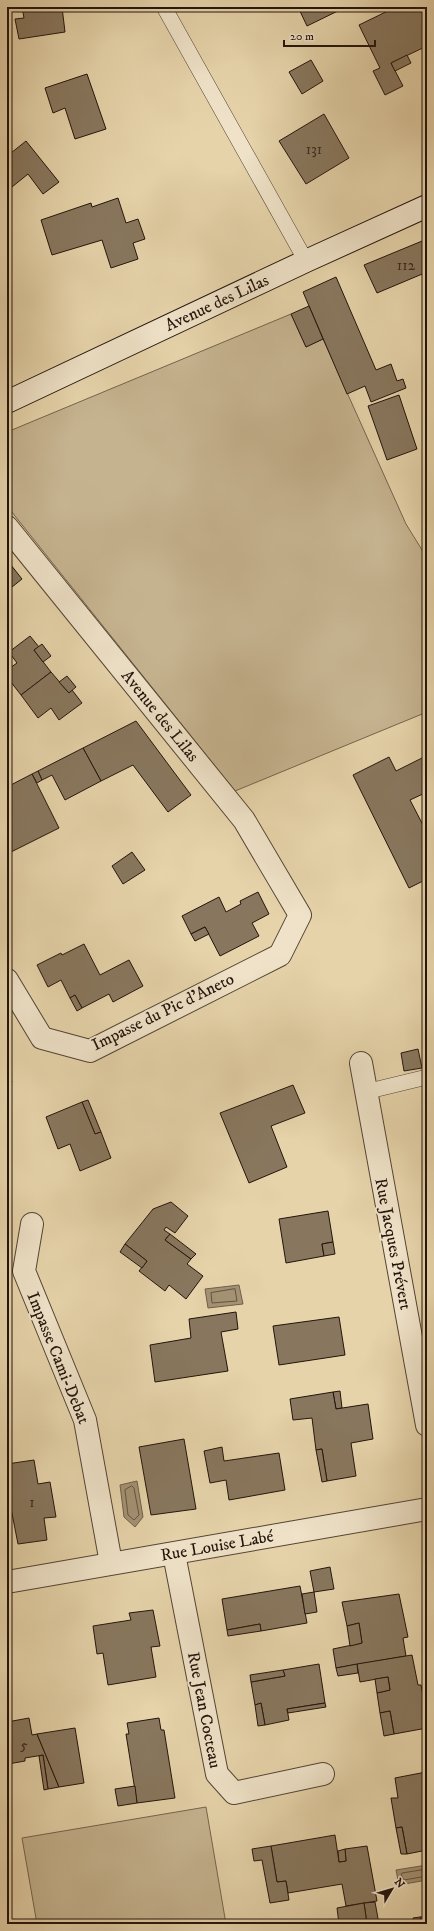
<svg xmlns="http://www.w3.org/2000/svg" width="434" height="1931" font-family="'IM FELL DW Pica',serif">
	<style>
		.green { fill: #c5b38f; stroke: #74644e }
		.water { fill: #a49274; stroke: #70604a }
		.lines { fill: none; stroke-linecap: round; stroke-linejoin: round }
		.shore { stroke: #645340; stroke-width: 1 }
		.building { fill: #88775e; stroke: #23140c }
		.lane-casing { stroke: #544434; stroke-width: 16 }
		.street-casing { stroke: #544434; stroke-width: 24 }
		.secondary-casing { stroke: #23140c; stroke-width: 24 }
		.lane { stroke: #efe2c8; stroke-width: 15 }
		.street { stroke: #efe2c8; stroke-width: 22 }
		.secondary { stroke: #efe2c8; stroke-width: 22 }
		.labels { text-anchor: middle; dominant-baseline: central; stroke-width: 4; stroke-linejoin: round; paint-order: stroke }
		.number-label { font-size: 15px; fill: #3c2d20 }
		.street-label { font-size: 17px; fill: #23140c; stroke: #efe2c8 }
	</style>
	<rect width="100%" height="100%" fill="#e6d3aa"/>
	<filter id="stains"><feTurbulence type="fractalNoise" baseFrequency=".005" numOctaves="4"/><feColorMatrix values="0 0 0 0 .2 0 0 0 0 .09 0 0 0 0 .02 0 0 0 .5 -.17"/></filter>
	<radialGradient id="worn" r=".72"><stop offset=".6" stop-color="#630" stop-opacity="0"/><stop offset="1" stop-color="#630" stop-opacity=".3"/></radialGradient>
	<g class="green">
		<path d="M291 314 306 347 323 339 406 524 427 558V712L235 791 7 506V432Z"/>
		<path d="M206 1807 226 1924H37L22 1838Z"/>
	</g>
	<g class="water">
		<path d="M239 1285 243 1304 208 1308 205 1289Z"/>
		<path d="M137 1481 143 1517 135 1527 124 1517 120 1485Z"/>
		<path d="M427 1865V1880L399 1885 396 1870Z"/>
	</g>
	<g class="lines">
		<g class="shore">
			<path d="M235 1289 237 1301 212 1303 211 1293Z"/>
			<path d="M132 1486 134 1488 139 1515 134 1520 128 1515 125 1490Z"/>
			<path d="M427 1869 402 1873 401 1875 404 1880 427 1876"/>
		</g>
	</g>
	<g class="building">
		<path d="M22 7H62L65 32 19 39 15 19 24 18Z"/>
		<path d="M298 7H346L307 26Z"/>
		<path d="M396 7H427V46L391 63 403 86 385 95 373 71 380 68 359 25Z"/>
		<path d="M407 55 411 63 395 71 391 63Z"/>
		<path d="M311 60 323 81 302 94 289 72Z"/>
		<path d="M87 74 106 129 75 139 65 108 53 113 45 88Z"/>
		<path d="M324 114 349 158 306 184 279 141Z"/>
		<path d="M26 141 59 182 43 194 28 174 7 191V148L11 153Z"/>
		<path d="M118 198 126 223 138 219 145 239 133 243 138 259 111 268 102 240 52 255 41 220 91 203 92 207Z"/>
		<path d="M427 239V272L377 293 364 265Z"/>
		<path d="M336 277 376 370 391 364 397 381 403 379 406 388 371 402 365 386 347 394 303 292Z"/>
		<path d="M309 306 323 339 306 347 291 314Z"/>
		<path d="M399 395 417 449 387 460 368 406Z"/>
		<path d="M7 560 22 579 7 591Z"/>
		<path d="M30 636 39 647 34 650 51 672 21 695 7 677V670L17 663 9 652Z"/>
		<path d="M42 644 51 656 43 662 34 650Z"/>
		<path d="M51 672 69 693 72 690 82 703 59 720 51 708 38 718 21 695Z"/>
		<path d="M67 676 76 687 69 693 59 682Z"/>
		<path d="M136 721 191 795 168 812 133 765 101 781 83 748Z"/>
		<path d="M83 748 101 781 65 800 52 775 42 780 38 771Z"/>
		<path d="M389 757 396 771 424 757 427 763V792L410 800 424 827 427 826V879L409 888 353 775Z"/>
		<path d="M38 771 42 780 37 783 32 774Z"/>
		<path d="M32 774 59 828 7 854V787Z"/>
		<path d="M132 852 145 870 123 884 112 866Z"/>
		<path d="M258 892 269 914 252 923 259 936 220 956 205 927 191 934 182 916 219 897 226 912 241 904 240 901Z"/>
		<path d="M205 927 209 934 195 941 191 934Z"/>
		<path d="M84 944 100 975 129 960 143 986 113 1002 109 994 82 1008 75 995 70 998 61 980 48 987 37 965 61 953 62 955Z"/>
		<path d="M75 995 82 1008 77 1011 70 998Z"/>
		<path d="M418 1049 422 1068 404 1071 401 1053Z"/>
		<path d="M7 1072 12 1082 7 1085Z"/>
		<path d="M293 1085 305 1113 271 1126 287 1167 249 1183 220 1113Z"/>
		<path d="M88 1100 101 1132 95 1134 82 1102Z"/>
		<path d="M82 1102 95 1134 101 1132 111 1158 80 1171 70 1144 58 1149 46 1117Z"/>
		<path d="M171 1202 188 1216 175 1233 166 1227 164 1230 170 1234 165 1240 191 1259 187 1264 203 1276 186 1299 169 1285 165 1291 139 1271 147 1261 125 1244 153 1209Z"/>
		<path d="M328 1211 333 1242 322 1244 324 1256 286 1263 279 1219Z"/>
		<path d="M170 1234 196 1254 191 1259 165 1240Z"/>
		<path d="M333 1242 335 1254 324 1256 322 1244Z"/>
		<path d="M125 1244 147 1261 142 1268 120 1252Z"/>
		<path d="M236 1312 238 1329 221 1332 228 1371 155 1382 150 1345 191 1338 189 1319Z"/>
		<path d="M339 1317 345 1355 279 1365 273 1326Z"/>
		<path d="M340 1391 342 1408 336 1409 333 1392Z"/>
		<path d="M333 1392 336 1409 368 1404 373 1439 351 1443 356 1476 327 1481 322 1449 316 1450 312 1418 293 1420 290 1399Z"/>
		<path d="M184 1439 196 1509 151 1515 139 1447Z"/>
		<path d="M222 1447 224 1461 279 1453 285 1490 229 1500 226 1480 210 1483 204 1451Z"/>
		<path d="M322 1449 327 1481 322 1482 316 1450Z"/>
		<path d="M34 1460 38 1484 50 1482 56 1517 44 1518 47 1540 18 1544 7 1488V1464Z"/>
		<path d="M330 1567 334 1589 314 1592 310 1571Z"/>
		<path d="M300 1586 307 1623 261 1631 260 1624 227 1630 222 1599Z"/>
		<path d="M314 1592 317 1612 305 1614 302 1594Z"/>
		<path d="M399 1594 408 1637 403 1638 406 1656 336 1668 333 1649 362 1643 359 1623 347 1626 342 1602Z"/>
		<path d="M153 1610 160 1646 151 1647 156 1677 108 1685 103 1653 97 1654 93 1626 131 1620 129 1613Z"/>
		<path d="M359 1623 362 1643 350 1646 347 1626Z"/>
		<path d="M260 1624 261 1631 228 1636 227 1630Z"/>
		<path d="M412 1655 418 1685H421L427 1717V1728L394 1734 390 1711 380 1713 377 1693 390 1690 388 1677 360 1682 357 1664Z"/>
		<path d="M319 1664 325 1703 287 1709 289 1720 265 1725 261 1703 255 1705 251 1682 285 1676 283 1670Z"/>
		<path d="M357 1664 358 1673 338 1676 336 1668Z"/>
		<path d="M283 1670 285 1676 251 1682 250 1675Z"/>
		<path d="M388 1677 390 1690 377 1693 375 1679Z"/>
		<path d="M261 1703 265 1725 258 1726 255 1705Z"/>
		<path d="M325 1703 326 1707 288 1713 287 1709Z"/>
		<path d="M390 1711 394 1734 384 1736 380 1713Z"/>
		<path d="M29 1718 32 1735 37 1734 59 1787 48 1789 43 1755 25 1758V1761L8 1764 7 1722Z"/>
		<path d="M159 1718 161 1730H164L175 1798 137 1803 126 1734H129L127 1723Z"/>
		<path d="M75 1728 84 1783 59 1787 37 1734Z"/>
		<path d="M43 1755 48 1789 44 1790 39 1756Z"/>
		<path d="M426 1772 427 1850 407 1854 402 1827 396 1828 391 1798H398L395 1778Z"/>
		<path d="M135 1786 137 1803 118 1806 115 1789Z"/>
		<path d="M402 1827 407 1854H401L396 1828Z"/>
		<path d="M335 1835 339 1862 346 1861 345 1849 367 1846 377 1901 346 1906 342 1884 288 1893 286 1881 277 1882 271 1846Z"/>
		<path d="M271 1846 277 1882 286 1881 289 1900 270 1903 262 1860 254 1861 252 1849Z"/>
		<path d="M345 1849 346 1861 339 1862 338 1851Z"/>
		<path d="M375 1902 379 1924H367L364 1903Z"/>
		<path d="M364 1903 367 1924H339L337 1908Z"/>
		<path d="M427 1916V1924H422L420 1917Z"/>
		<path d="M420 1917 422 1924H414L413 1918Z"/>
	</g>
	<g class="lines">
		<g class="lane-casing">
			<g id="lane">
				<path d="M164 7 306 261"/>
				<path d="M365 1092 427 1077"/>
			</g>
		</g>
		<g class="street-casing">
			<g id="street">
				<path d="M7 527 244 820 300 915 280 955 90 1051 42 1038 7 980"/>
				<path d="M361 1063 427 1425"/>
				<path d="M32 1224 24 1271 85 1420 111 1563"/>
				<path d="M174 1554 217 1774 234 1793 323 1774"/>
				<path d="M7 1582 427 1509"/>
			</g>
		</g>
		<g class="secondary-casing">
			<path id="secondary" d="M7 402 306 261 427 206"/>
		</g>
		<use href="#lane" class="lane"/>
		<use href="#street" class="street"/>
		<use href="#secondary" class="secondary"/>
	</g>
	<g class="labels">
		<g class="number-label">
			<text x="314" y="149">131</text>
			<text x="406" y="265">112</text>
			<text x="32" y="1502">1</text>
			<text x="24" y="1745">5</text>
		</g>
		<g class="street-label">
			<text transform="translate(217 303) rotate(-25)">Avenue des Lilas</text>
			<text transform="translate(160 716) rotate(51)">Avenue des Lilas</text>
			<text transform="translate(163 1012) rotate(-26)">Impasse du Pic d'Aneto</text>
			<text transform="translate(393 1244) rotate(79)">Rue Jacques Prévert</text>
			<text transform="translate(58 1358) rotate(68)">Impasse Cami-Debat</text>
			<text transform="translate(217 1546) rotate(-10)">Rue Louise Labé</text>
			<text transform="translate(204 1710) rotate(79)">Rue Jean Cocteau</text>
		</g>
	</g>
	<rect width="434" height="1931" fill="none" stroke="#e6d3aa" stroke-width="24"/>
	<rect x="8" y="8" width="418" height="1915" fill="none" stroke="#23140c" stroke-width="2"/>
	<rect x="12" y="12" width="410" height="1907" fill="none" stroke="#23140c"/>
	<g transform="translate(392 1889) rotate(52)" stroke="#efe2c8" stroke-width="3" paint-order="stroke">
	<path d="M0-3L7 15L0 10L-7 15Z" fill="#23140c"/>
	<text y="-6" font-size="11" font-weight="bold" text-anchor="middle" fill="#23140c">N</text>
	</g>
	<path d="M284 40v6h91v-6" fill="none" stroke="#23140c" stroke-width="2"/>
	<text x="290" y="40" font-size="12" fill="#23140c" stroke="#efe2c8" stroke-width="3" paint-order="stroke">20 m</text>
	<rect width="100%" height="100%" filter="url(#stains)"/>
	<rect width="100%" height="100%" fill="url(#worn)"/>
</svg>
